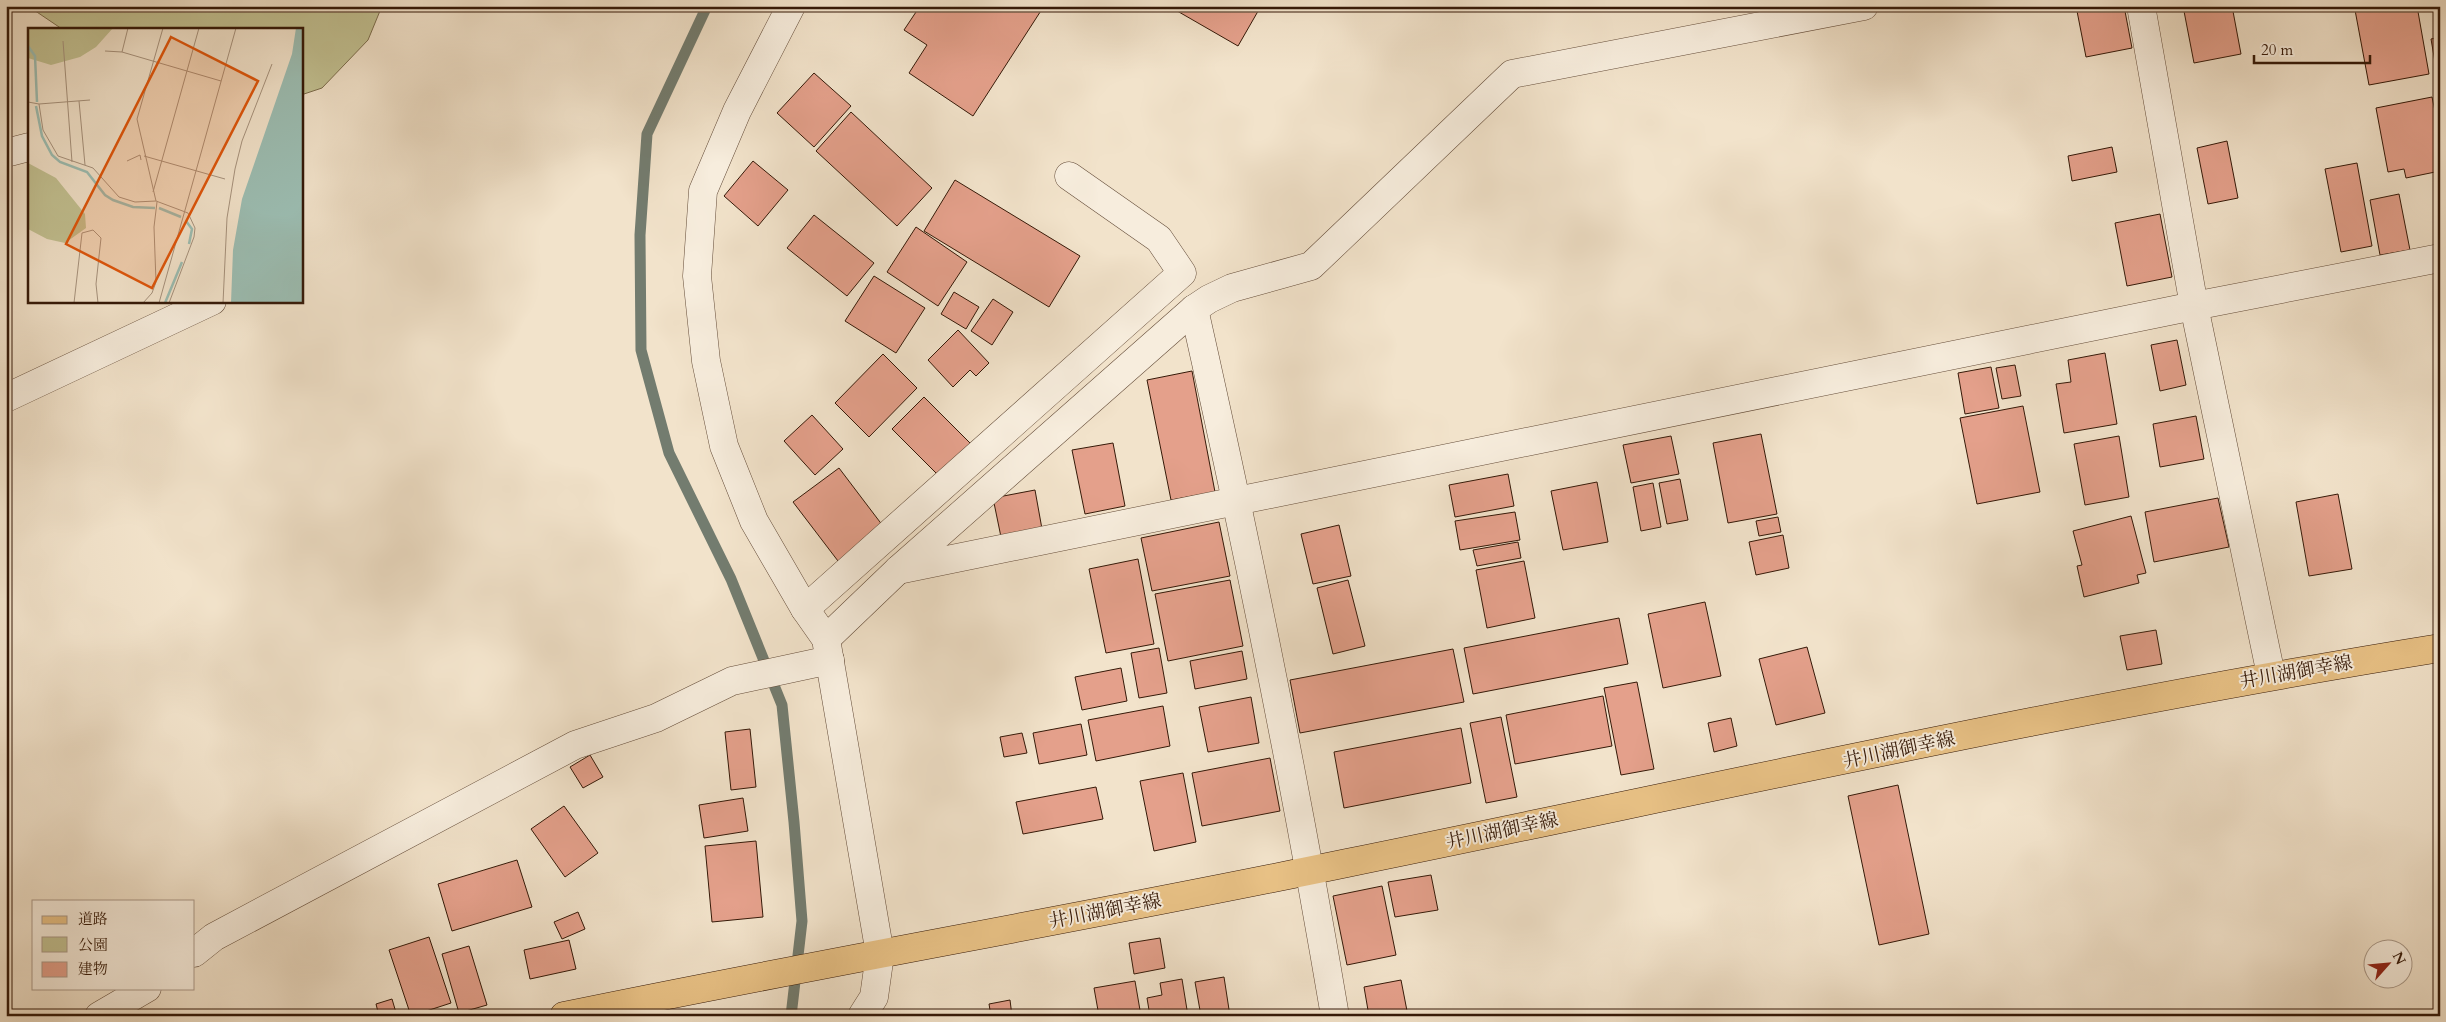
<svg xmlns="http://www.w3.org/2000/svg" width="2446" height="1022" font-family="Cardo,'Noto Serif JP',serif">
	<style>
		.green { fill: #c2c192; stroke: #7c6d4d }
		.lines { fill: none; stroke-linecap: round; stroke-linejoin: round }
		.stream { stroke: #737c6f; stroke-width: 11 }
		.building { fill: #e4a08b; stroke: #351908 }
		.minor-casing { stroke: #644c39; stroke-width: 29 }
		.major-casing { stroke: #351908; stroke-width: 29 }
		.minor { stroke: #f7eddd; stroke-width: 28 }
		.major { stroke: #e9c286; stroke-width: 28 }
		.labels { text-anchor: middle; dominant-baseline: central; stroke-width: 4; stroke-linejoin: round; paint-order: stroke }
		.street-label { font-size: 19px; fill: #351908; stroke: #f7eddd }
		.inset-river { fill: none; stroke: #9cbeb3; stroke-width: 2.5 }
		.inset-road { fill: none; stroke: #a6927d; stroke-width: 1 }
		.view { fill: #df560c; fill-opacity: 0.15; stroke: #df560c; stroke-width: 2.5 }
		.inset-edge { fill: none; stroke: #351908; stroke-width: 2.5 }
	</style>
	<rect width="100%" height="100%" fill="#f2e3cb"/>
	<filter id="stains"><feTurbulence type="fractalNoise" baseFrequency=".004" numOctaves="4"/><feColorMatrix values="0 0 0 0 .2 0 0 0 0 .09 0 0 0 0 .02 0 0 0 .5 -.17"/></filter>
	<radialGradient id="worn" r=".72"><stop offset=".6" stop-color="#630" stop-opacity="0"/><stop offset="1" stop-color="#630" stop-opacity=".3"/></radialGradient>
	<path class="green" d="M28 6H382L368 40 322 88 301 95V29H62Z"/>
	<g class="lines">
		<path class="stream" d="M707 6 647 134 640 235 641 350 669 453 731 579 782 705 794 822 802 921 791 1016"/>
	</g>
	<g class="building">
		<path d="M920 6H1044L973 116 909 73 927 45 904 30Z"/>
		<path d="M1173 6H1261L1238 46 1172 8Z"/>
		<path d="M2076 6H2124L2132 48 2086 57Z"/>
		<path d="M2183 6H2232L2241 54 2194 63Z"/>
		<path d="M2378 6H2417L2429 74 2369 85 2355 10Z"/>
		<path d="M2440 37V73L2437 74 2431 39Z"/>
		<path d="M814 73 851 106 814 147 777 113Z"/>
		<path d="M2432 97 2440 135V171L2406 178 2404 169 2388 172 2376 108Z"/>
		<path d="M851 112 932 188 897 226 816 151Z"/>
		<path d="M2227 141 2238 198 2208 204 2197 148Z"/>
		<path d="M2112 147 2117 172 2072 181 2068 156Z"/>
		<path d="M753 161 788 190 758 226 724 196Z"/>
		<path d="M2357 163 2372 246 2341 252 2325 169Z"/>
		<path d="M955 180 1080 256 1049 307 924 231Z"/>
		<path d="M2399 194 2410 250 2380 255 2370 200Z"/>
		<path d="M2160 214 2172 277 2127 286 2115 223Z"/>
		<path d="M814 215 874 263 847 296 787 248Z"/>
		<path d="M916 227 967 262 938 306 887 272Z"/>
		<path d="M874 276 925 308 896 353 845 321Z"/>
		<path d="M954 292 979 307 966 329 941 314Z"/>
		<path d="M993 299 1013 312 992 345 971 331Z"/>
		<path d="M958 330 989 363 976 376 970 370 953 387 928 360Z"/>
		<path d="M2177 340 2186 385 2160 391 2151 345Z"/>
		<path d="M2105 353 2117 424 2064 433 2056 384 2071 382 2068 360Z"/>
		<path d="M883 354 917 388 869 437 835 403Z"/>
		<path d="M2015 365 2021 396 2002 399 1996 368Z"/>
		<path d="M1991 367 1999 408 1965 414 1958 373Z"/>
		<path d="M1192 371 1215 492 1171 500 1147 380Z"/>
		<path d="M924 397 972 445 940 477 892 429Z"/>
		<path d="M2023 406 2040 492 1977 504 1960 418Z"/>
		<path d="M812 415 843 449 815 475 784 441Z"/>
		<path d="M2196 416 2204 459 2160 467 2153 424Z"/>
		<path d="M1761 434 1777 514 1728 523 1713 443Z"/>
		<path d="M1671 436 1679 474 1631 483 1623 445Z"/>
		<path d="M2119 436 2129 497 2085 505 2074 444Z"/>
		<path d="M1113 443 1125 506 1085 514 1072 450Z"/>
		<path d="M839 468 883 526 838 561 793 502Z"/>
		<path d="M1508 474 1514 506 1455 517 1449 485Z"/>
		<path d="M1680 479 1688 520 1667 524 1659 483Z"/>
		<path d="M1597 482 1608 542 1563 550 1551 491Z"/>
		<path d="M1653 483 1661 527 1641 531 1633 487Z"/>
		<path d="M1035 490 1042 529 1001 537 993 498Z"/>
		<path d="M2338 494 2352 569 2309 576 2296 502Z"/>
		<path d="M2218 498 2229 547 2154 562 2145 512Z"/>
		<path d="M1515 512 1520 540 1460 550 1455 521Z"/>
		<path d="M2131 516 2146 573 2137 575 2139 583 2084 597 2077 566 2082 565 2073 531Z"/>
		<path d="M1778 517 1781 532 1759 536 1756 521Z"/>
		<path d="M1219 522 1230 576 1152 591 1141 538Z"/>
		<path d="M1339 525 1351 576 1313 584 1301 534Z"/>
		<path d="M1783 535 1789 568 1756 575 1749 542Z"/>
		<path d="M1518 542 1521 558 1477 566 1473 550Z"/>
		<path d="M1138 559 1154 644 1106 653 1089 569Z"/>
		<path d="M1524 561 1535 618 1487 628 1476 570Z"/>
		<path d="M1230 580 1243 646 1168 661 1155 594Z"/>
		<path d="M1348 580 1365 646 1333 654 1317 588Z"/>
		<path d="M1705 602 1721 676 1663 688 1648 614Z"/>
		<path d="M1619 618 1628 664 1473 694 1464 648Z"/>
		<path d="M2156 630 2162 664 2127 670 2120 636Z"/>
		<path d="M1807 647 1825 713 1776 725 1759 659Z"/>
		<path d="M1159 648 1167 693 1139 698 1131 653Z"/>
		<path d="M1453 649 1464 702 1300 733 1290 680Z"/>
		<path d="M1242 651 1247 679 1195 689 1190 661Z"/>
		<path d="M1121 668 1127 701 1082 710 1075 677Z"/>
		<path d="M1637 682 1654 769 1621 775 1604 688Z"/>
		<path d="M1603 696 1612 746 1515 764 1506 715Z"/>
		<path d="M1251 697 1259 743 1208 752 1199 707Z"/>
		<path d="M1163 706 1170 746 1096 761 1088 720Z"/>
		<path d="M1501 717 1517 797 1486 803 1470 723Z"/>
		<path d="M1731 718 1737 746 1714 752 1708 723Z"/>
		<path d="M1081 724 1087 755 1039 764 1033 733Z"/>
		<path d="M1461 728 1471 783 1344 808 1334 752Z"/>
		<path d="M750 729 756 787 731 790 725 732Z"/>
		<path d="M1022 733 1027 753 1004 757 1000 737Z"/>
		<path d="M590 755 603 777 583 788 570 767Z"/>
		<path d="M1270 758 1280 811 1202 826 1192 773Z"/>
		<path d="M1183 773 1196 842 1154 851 1140 781Z"/>
		<path d="M1898 785 1929 934 1879 945 1848 796Z"/>
		<path d="M1096 787 1103 819 1023 834 1016 802Z"/>
		<path d="M743 798 748 831 704 838 699 805Z"/>
		<path d="M564 806 598 853 565 877 531 829Z"/>
		<path d="M756 841 763 917 712 922 705 846Z"/>
		<path d="M517 860 532 907 452 931 438 884Z"/>
		<path d="M1431 875 1438 910 1395 917 1388 882Z"/>
		<path d="M1382 886 1396 955 1347 965 1333 896Z"/>
		<path d="M578 912 585 929 562 939 554 922Z"/>
		<path d="M429 937 451 1003 411 1016 389 950Z"/>
		<path d="M1160 938 1165 968 1134 974 1129 943Z"/>
		<path d="M569 940 576 969 530 979 524 950Z"/>
		<path d="M469 946 487 1005 459 1013 442 954Z"/>
		<path d="M1224 977 1230 1016H1201L1195 982Z"/>
		<path d="M1182 979 1188 1016H1150L1147 998 1162 995 1160 983Z"/>
		<path d="M1401 980 1408 1016H1369L1364 987Z"/>
		<path d="M1135 981 1141 1016H1099L1094 988Z"/>
		<path d="M392 999 397 1016H379L376 1004Z"/>
		<path d="M1010 1000 1012 1016H991L989 1004Z"/>
	</g>
	<g class="lines">
		<g class="minor-casing">
			<g id="minor">
				<path d="M791 6 737 111 703 191 697 276 706 361 724 446 754 521 805 609 826 639 880 954 874 997 862 1016"/>
				<path d="M2141 6 2194 306 2271 675"/>
				<path d="M6 153 29 147"/>
				<path d="M1194 309C1247 544 1295 779 1335 1016"/>
				<path d="M6 398 212 301"/>
				<path d="M898 570 2194 306 2440 258"/>
				<path d="M805 609 1182 273 1159 239 1069 176"/>
				<path d="M826 639 898 570 1194 309 1209 299 1232 288 1311 266 1512 74 1864 6"/>
				<path d="M194 953 214 937 575 745 656 718 732 681 830 660"/>
				<path d="M99 1016 147 988"/>
			</g>
		</g>
		<g class="major-casing">
			<path id="major" d="M564 1016C825 962 1087 917 1347 863 1710 789 2073 707 2440 648"/>
		</g>
		<use href="#minor" class="minor"/>
		<use href="#major" class="major"/>
	</g>
	<g class="labels">
		<g class="street-label">
			<text transform="translate(2296 672) rotate(-10)">井川湖御幸線</text>
			<text transform="translate(1899 750) rotate(-12)">井川湖御幸線</text>
			<text transform="translate(1502 831) rotate(-12)">井川湖御幸線</text>
			<text transform="translate(1105 911) rotate(-11)">井川湖御幸線</text>
		</g>
	</g>
	<g transform="translate(28 28)">
		<rect width="275" height="275" fill="#f2e3cb"/>
		<path d="M0 0H85L68 19 52 29 23 37 0 30ZM0 135 28 150 57 186 58 200 37 215 19 211 0 201Z" fill="#c2c192"/>
		<path d="M268 0H275V275H203L205 222 214 171 264 26Z" fill="#9cbeb3"/>
		<path class="inset-river" d="M0 18 7 28 9 74M8 78 14 108 24 127 32 134 59 144 77 167 85 172 105 179 127 180M131 180 153 189M158 193 164 201 161 216M137 275 154 234"/>
		<path class="inset-road" d="M35 13 44 134M77 23 94 24 193 53M94 24 100 0M51 73 57 137M0 74 11 76 15 102 30 128 65 140 91 169 107 174 128 173 160 185 167 200 166 209 141 275M11 76 62 72M116 128 197 151M99 133 112 127 113 132M125 164 171 0M128 173 109 91 135 0M46 275 54 205 65 202 73 210 68 256 70 275M115 275 124 265 128 254 126 199 129 174M131 275 208 0M195 275 199 190 207 141 214 113 244 36"/>
		<path class="view" d="M143 9 230 53 124 260 38 216Z"/>
		<rect width="275" height="275" class="inset-edge"/>
	</g>
	<rect width="2446" height="1022" fill="none" stroke="#f2e3cb" stroke-width="25"/>
	<rect x="8" y="8" width="2431" height="1007" fill="none" stroke="#351908" stroke-width="2.5"/>
	<rect x="12" y="12" width="2421" height="997" fill="none" stroke="#351908"/>
	<rect x="32" y="900" width="162" height="90" fill="#f7eddd" stroke="#a99888"/>
	<rect x="42" y="916" width="25" height="8" fill="#e9c286" stroke="#a99888"/>
	<text x="78" y="924" font-size="15" fill="#351908">道路</text>
	<rect x="42" y="937" width="25" height="15" fill="#c2c192" stroke="#a99888"/>
	<text x="78" y="950" font-size="15" fill="#351908">公園</text>
	<rect x="42" y="962" width="25" height="15" fill="#e4a08b" stroke="#a99888"/>
	<text x="78" y="974" font-size="15" fill="#351908">建物</text>
	<g transform="translate(2388 964) rotate(63)"><circle r="24" fill="#f7eddd" stroke="#a99888"/>
	<path d="M0-4L9 19L0 12L-9 19Z" fill="#8f2418"/>
	<text y="-8" font-size="14" font-weight="bold" text-anchor="middle" fill="#351908">N</text>
	</g>
	<path d="M2254 55v8h116v-8" fill="none" stroke="#351908" stroke-width="2.5"/>
	<text x="2261" y="55" font-size="15" fill="#351908" stroke="#f7eddd" stroke-width="4" paint-order="stroke">20 m</text>
	<rect width="100%" height="100%" filter="url(#stains)"/>
	<rect width="100%" height="100%" fill="url(#worn)"/>
</svg>
